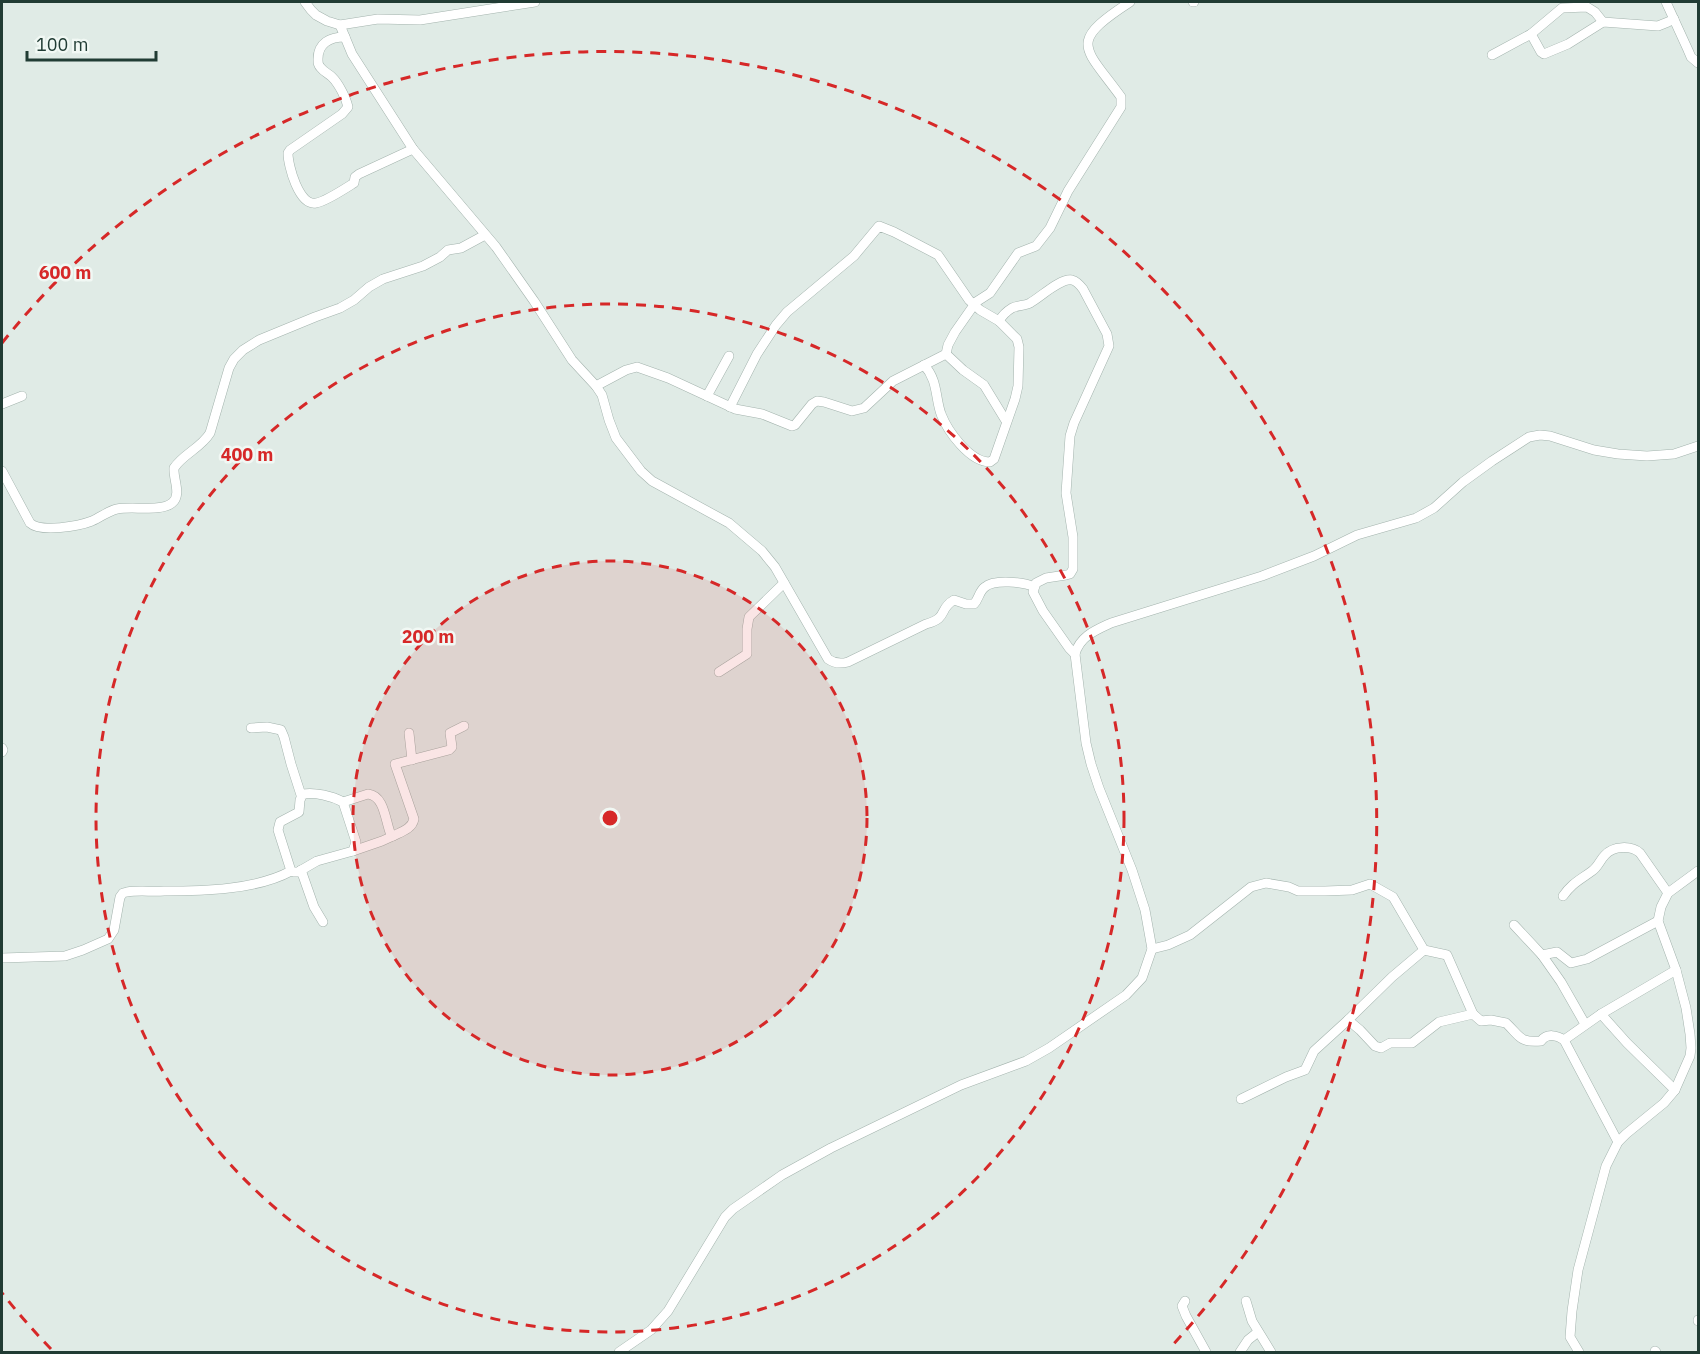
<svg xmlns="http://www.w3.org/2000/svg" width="1700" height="1354" font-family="'IBM Plex Sans',sans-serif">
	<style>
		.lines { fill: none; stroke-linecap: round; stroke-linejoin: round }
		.minor-casing { stroke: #a3b3ad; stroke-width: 10 }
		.minor { stroke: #fff; stroke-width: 9 }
		.ring { fill: none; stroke: #d62828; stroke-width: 3; stroke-dasharray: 10 8 }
		.centre { fill: #d62828; stroke: #f1f8f4; stroke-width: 3 }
		.ring-label { font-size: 18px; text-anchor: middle; font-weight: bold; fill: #d62828; stroke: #f1f8f4; stroke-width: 5; stroke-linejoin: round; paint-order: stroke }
	</style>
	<rect width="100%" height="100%" fill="#e0ebe6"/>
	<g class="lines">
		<g class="minor-casing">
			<g id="minor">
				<path d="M305 2 311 10 316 15 327 21 340 25 378 19 420 20 535 2"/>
				<path d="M1193 2H1194"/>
				<path d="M1666 2 1688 50 1691 57 1698 63"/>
				<path d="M340 25 352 54 413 149 496 247 534 301 572 360 596 386 602 395 609 420 616 438 641 471 652 481 729 523 762 551 775 567 828 659C835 664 841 664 848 662L926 624C949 618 938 609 954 600L966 604H974C979 599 979 591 985 587 994 579 1024 582 1034 587"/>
				<path d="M1531 34 1541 52 1544 54 1568 44 1603 22 1658 26 1668 22 1674 19"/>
				<path d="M345 37C330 37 318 43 318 59 318 63 318 65 321 68 324 72 329 74 332 77 339 84 346 98 348 107L342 114 290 150 288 153C288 166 299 206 316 203 325 202 346 188 354 183L355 177 359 174 413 149"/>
				<path d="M1492 55 1531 34 1562 8 1587 7 1595 12 1603 22"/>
				<path d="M946 354 963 370 984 385 1006 421"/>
				<path d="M924 365C938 380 935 397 941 414 948 432 970 462 990 462L994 459 1015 399 1018 386 1019 347 1017 339 999 321"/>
				<path d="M596 386 626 370 637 367 668 378 735 409 762 414 792 426 795 425 812 404 817 401 824 402 852 411 864 408 893 381 946 354 948 345 955 332 976 302 990 293 1018 253 1036 246 1050 228 1068 191 1121 107V97C1084 46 1067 43 1130 2"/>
				<path d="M707 396 729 356"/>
				<path d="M2 404 22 396"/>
				<path d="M730 407 757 354 776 325 787 312 854 256 879 226 894 232 938 255 969 300 980 310 999 321C1002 316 1007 311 1012 308 1018 305 1025 306 1030 303 1041 297 1060 278 1072 280 1076 281 1080 285 1083 289L1107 334 1109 346 1074 423 1070 436 1066 493 1073 537V569L1070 574 1066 575 1046 578 1036 583 1033 592 1043 611 1069 648 1075 654"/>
				<path d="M2 471 30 523C41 533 79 526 92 521 101 517 108 511 117 509 132 506 161 512 172 503 182 495 173 479 174 468 183 454 201 448 210 433L229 368 234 359 243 350 259 340 315 317 340 308 354 300 369 287 383 279 423 266 440 257 448 250 461 248 485 235"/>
				<path d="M719 672 747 654V629L749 617 784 583"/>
				<path d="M251 728 267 727 281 730 284 737 291 764 301 795"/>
				<path d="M409 733 412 760"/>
				<path d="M2 748 3 750 2 752"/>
				<path d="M343 802 368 794C385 796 385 821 391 835L393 836C401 832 412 829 414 819L395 764 449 750 452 747 450 733 464 726"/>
				<path d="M353 851 382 841 393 836"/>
				<path d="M301 870 314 907 323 922"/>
				<path d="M1563 896C1572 883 1580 880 1592 871 1598 867 1600 860 1605 855 1613 846 1631 845 1640 853L1668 893"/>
				<path d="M1514 925 1542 955 1557 952 1571 963 1587 959 1658 921"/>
				<path d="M1152 949 1168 945 1190 935 1251 887 1266 883 1289 887 1298 891H1325L1352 890 1370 884 1393 897 1424 950 1447 955 1473 1014"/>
				<path d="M1542 955 1561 982 1585 1024"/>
				<path d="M2 958 65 956 83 950 108 939 114 930 120 897 123 893 127 892C139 890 152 892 164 891 203 891 256 890 291 871L294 872H298L317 861 353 851 356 842 343 802C332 796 315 792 303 794L300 800 299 812 280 822 278 830 291 871"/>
				<path d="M1601 1014 1627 1043 1675 1090"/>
				<path d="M1348 1020 1392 977 1424 950"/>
				<path d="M1564 1040 1618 1142"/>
				<path d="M1241 1099 1286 1077 1305 1070 1314 1051 1348 1020 1360 1030 1375 1046 1381 1048 1390 1043H1412L1439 1022 1473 1014 1481 1021 1491 1020 1506 1023C1520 1036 1519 1043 1541 1041 1547 1033 1557 1035 1564 1040L1601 1014 1676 970"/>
				<path d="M1185 1301 1182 1306 1186 1316 1206 1352"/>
				<path d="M1246 1301 1252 1321 1271 1352"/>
				<path d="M1698 1320V1321"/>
				<path d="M1655 1351 1656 1352"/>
				<path d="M619 1352 651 1330 668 1311 725 1217 733 1209 782 1175 831 1148 961 1085 1026 1061 1049 1048 1126 995 1142 978 1152 949 1145 910 1132 870 1099 788 1091 764 1086 743 1075 654C1080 636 1096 630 1111 623L1262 576 1314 556 1357 535 1416 518 1434 508 1463 482 1492 461 1529 437 1540 435 1550 436 1594 450 1618 454 1647 456 1674 454 1698 446"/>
				<path d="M1240 1352 1248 1340 1258 1332"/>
				<path d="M1579 1352 1570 1337 1572 1311 1578 1270 1606 1166 1618 1142 1626 1134 1664 1103 1675 1090 1690 1056 1691 1048 1690 1034 1686 1008 1676 970 1658 921 1661 907 1668 893 1698 871"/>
			</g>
		</g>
		<use href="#minor" class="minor"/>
	</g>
	<circle cx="610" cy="818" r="257" fill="#d62828" fill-opacity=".12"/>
	<g class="ring">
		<circle cx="610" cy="818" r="257"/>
		<circle cx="610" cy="818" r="514"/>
		<path d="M51 1349A771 771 0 0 1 2 1293M2 343A771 771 0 1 1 1169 1349"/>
	</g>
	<circle cx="610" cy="818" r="9" class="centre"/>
	<g class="ring-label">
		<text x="65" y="279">600 m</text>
		<text x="247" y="461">400 m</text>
		<text x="428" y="643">200 m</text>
	</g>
	<rect width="1700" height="1354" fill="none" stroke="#213c34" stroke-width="6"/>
	<path d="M27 51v9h129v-9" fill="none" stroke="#213c34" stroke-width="3"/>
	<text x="36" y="51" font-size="18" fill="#213c34" stroke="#f1f8f4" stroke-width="4.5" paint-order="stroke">100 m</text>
</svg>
